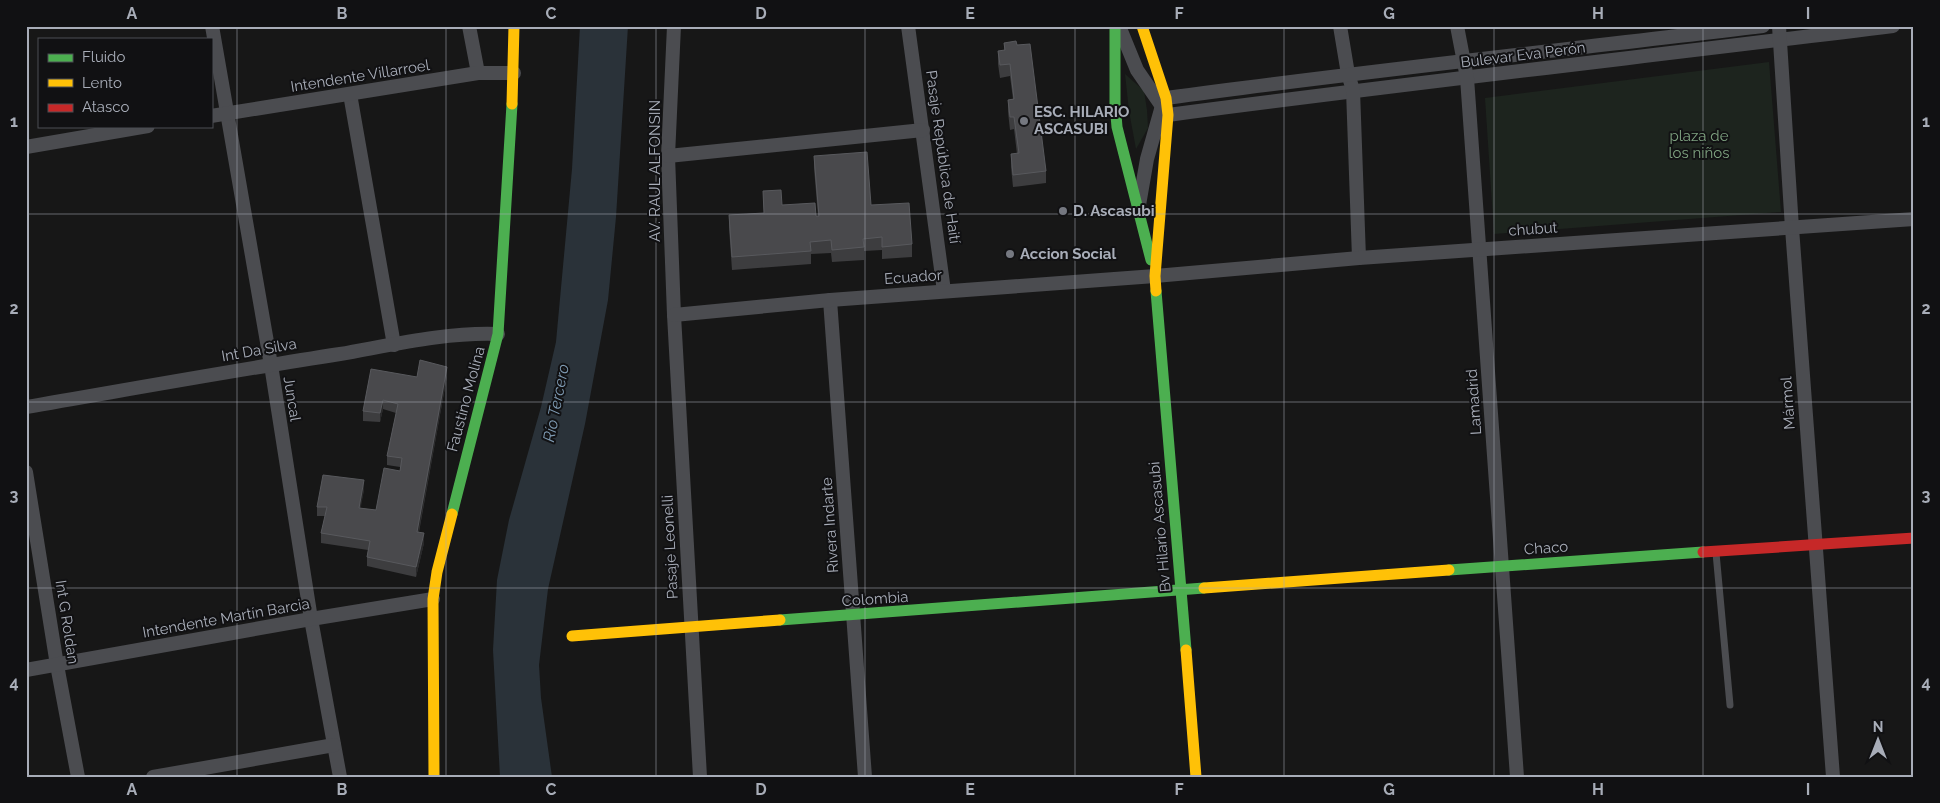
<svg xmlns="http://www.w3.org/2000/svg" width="1940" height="803" font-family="Raleway,sans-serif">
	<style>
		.green { fill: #1d241e }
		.water { fill: #2a3239 }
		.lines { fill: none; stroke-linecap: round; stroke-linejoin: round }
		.lane { stroke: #4b4c50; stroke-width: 7 }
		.street { stroke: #4b4c50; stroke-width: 14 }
		.fast { stroke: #4caf50; stroke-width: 11 }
		.slow { stroke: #ffc107; stroke-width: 11 }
		.jam { stroke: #c62828; stroke-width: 11 }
		.wall { fill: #3d3d3f }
		.shaded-wall { fill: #29292a }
		.building { fill: #49494c; stroke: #58595d }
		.grid { fill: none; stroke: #a8adb8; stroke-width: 1; stroke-opacity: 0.55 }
		.poi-dot { fill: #757880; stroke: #111113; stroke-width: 2 }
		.labels { text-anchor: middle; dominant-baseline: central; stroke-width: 4; stroke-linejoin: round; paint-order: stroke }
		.street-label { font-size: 15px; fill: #a8adb8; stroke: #111113 }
		.poi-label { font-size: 15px; font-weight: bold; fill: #a8adb8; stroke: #111113; text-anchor: start }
		.park-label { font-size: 15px; fill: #7fa381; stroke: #111113 }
		.water-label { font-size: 16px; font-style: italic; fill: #7f9bb3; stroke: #111113 }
		.neatline { fill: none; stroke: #a8adb8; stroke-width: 2 }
		.grid-label { font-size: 16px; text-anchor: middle; font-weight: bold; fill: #a8adb8 }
	</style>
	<rect width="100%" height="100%" fill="#171717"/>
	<g class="green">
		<path d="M1769 62 1781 212 1494 234 1485 98Z"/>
		<path d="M1125 74 1144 91 1147 110 1148 128 1136 149 1129 111Z"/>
	</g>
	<path class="water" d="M580 26H628L616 217 608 300 585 424 548 589 539 665 541 698 552 777H500L493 650 497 580 509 520 541 407 556 342 572 169Z"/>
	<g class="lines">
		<path class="lane" d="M1716 553 1730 705"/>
		<g class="street">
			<path d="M212 26 271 365 311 619 340 777"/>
			<path d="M469 26 478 73"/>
			<path d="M674 26 668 156 674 315 700 777"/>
			<path d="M908 26 944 291"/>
			<path d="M1119 26 1137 70 1168 115C1409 83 1651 56 1893 26"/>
			<path d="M1340 26 1348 74 1353 90 1359 258"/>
			<path d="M1457 26 1467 78 1517 777"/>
			<path d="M1779 26 1792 228 1833 777"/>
			<path d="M350 94 394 345"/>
			<path d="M211 116 478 73H514"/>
			<path d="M26 147 148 126"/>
			<path d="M668 156 923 130"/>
			<path d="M1139 205 1147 159 1162 106 1166 98C1364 71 1564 50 1763 26"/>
			<path d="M830 300 865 777"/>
			<path d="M674 315 830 300 1155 276 1359 258 1914 219"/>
			<path d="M26 407C131 389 235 370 340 354 392 345 446 332 498 334"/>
			<path d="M26 472 57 665 78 777"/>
			<path d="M26 670 311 619 433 599"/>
			<path d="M153 777 334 745"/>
		</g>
		<g class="fast">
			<path d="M1115 26V103L1117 127 1151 260"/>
			<path d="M1156 291 1186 650"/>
			<path d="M452 514 498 334 512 104"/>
			<path d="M1449 570 1703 552"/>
			<path d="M780 620 1204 588"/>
		</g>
		<g class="slow">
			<path d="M1142 26 1166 98 1168 115 1155 276 1156 291"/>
			<path d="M512 104 514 26"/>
			<path d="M1204 588 1449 570"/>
			<path d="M572 636 780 620"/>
			<path d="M1186 650 1196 777"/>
			<path d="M434 777 433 599 437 572 452 514"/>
		</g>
		<path class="jam" d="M1703 552 1914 538"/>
	</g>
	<g class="wall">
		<path d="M1004 43 1017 45 1046 171V183L1013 187 1011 167V154H1017L1014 129 1010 130 1008 112V100L1013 99 1010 76 1000 78 998 64V51H1004Z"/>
		<path d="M814 156 871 205 912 244V257L882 259V250L864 251V260L832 262 831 253 811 254V264L732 270 729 228V215L764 213 763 191 782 205 816 216H818L814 168Z"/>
		<path d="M447 376 419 532 424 543 416 577 367 566V557L368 550 321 543V533L325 516H317V507L364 490 360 508 376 510 400 471V467L387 465V456L396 413 383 409 380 422 363 421V411L417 377Z"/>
	</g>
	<g class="shaded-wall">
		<path d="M447 367V376L417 541V532Z"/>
		<path d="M383 400V409L380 422V413Z"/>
		<path d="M364 480V490L359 518V508Z"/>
		<path d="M424 533V543L416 577V567Z"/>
	</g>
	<g class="building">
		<path d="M1016 41 1017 45 1030 44 1046 171 1013 175 1011 154 1019 153 1014 117H1010L1008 100 1014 99 1010 64 1000 65 998 51 1005 50 1004 43Z"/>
		<path d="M867 152 871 205 909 203 912 244 882 247V237L863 239 864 247 832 250 831 240 810 242 811 251 732 257 729 215 764 213 763 191 781 190 782 205 815 203 816 216H819L814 156Z"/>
		<path d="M420 360 447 367 417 532 424 533 416 567 367 557 370 541 321 533 327 507H317L323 475 364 480 359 508 376 510 384 468 400 471 402 458 387 456 398 404 383 400 380 413 363 411 371 369 417 377Z"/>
	</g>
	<path class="grid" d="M237 26V777M446 26V777M656 26V777M865 26V777M1075 26V777M1284 26V777M1494 26V777M1703 26V777M26 214H1914M26 402H1914M26 588H1914"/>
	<g class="poi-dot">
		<circle cx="1024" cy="121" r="5"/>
		<circle cx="1063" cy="211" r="5"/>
		<circle cx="1010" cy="254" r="5"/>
	</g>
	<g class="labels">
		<g class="street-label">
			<text transform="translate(1523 55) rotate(-7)">Bulevar Eva Perón</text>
			<text transform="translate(360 76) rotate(-9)">Intendente Villarroel</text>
			<text transform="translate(943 157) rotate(82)">Pasaje República de Haití</text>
			<text transform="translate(655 171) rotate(-90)">AV. RAUL ALFONSIN</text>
			<text transform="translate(1533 229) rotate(-4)">chubut</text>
			<text transform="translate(913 277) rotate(-4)">Ecuador</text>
			<text transform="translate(259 350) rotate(-10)">Int Da Silva</text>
			<text transform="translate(292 399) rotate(81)">Juncal</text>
			<text transform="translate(466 399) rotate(-75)">Faustino Molina</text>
			<text transform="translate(1474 402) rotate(-94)">Lamadrid</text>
			<text transform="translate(1788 403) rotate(-94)">Mármol</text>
			<text transform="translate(830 525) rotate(-94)">Rivera Indarte</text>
			<text transform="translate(1160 527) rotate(-95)">Bv Hilario Ascasubi</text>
			<text transform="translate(670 547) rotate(-93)">Pasaje Leonelli</text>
			<text transform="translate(1546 548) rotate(-4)">Chaco</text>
			<text transform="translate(875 599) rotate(-4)">Colombia</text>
			<text transform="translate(226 618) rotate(-10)">Intendente Martín Barcia</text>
			<text transform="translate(67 622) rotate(81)">Int G Roldan</text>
		</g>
		<g class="poi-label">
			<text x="1034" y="112">ESC. HILARIO<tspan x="1034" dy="17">ASCASUBI</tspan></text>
			<text x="1073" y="211">D. Ascasubi</text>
			<text x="1020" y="254">Accion Social</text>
		</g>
		<g class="park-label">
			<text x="1699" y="136">plaza de<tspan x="1699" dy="17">los niños</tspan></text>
		</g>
		<g class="water-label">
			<text transform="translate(556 403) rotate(-79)">Río Tercero</text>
		</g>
	</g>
	<rect width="1940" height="803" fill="none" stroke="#111113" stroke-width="55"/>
	<rect x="38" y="38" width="175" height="90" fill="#111113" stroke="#4d4f55"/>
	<rect x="48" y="54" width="25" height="8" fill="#4caf50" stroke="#4d4f55"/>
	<text x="82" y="62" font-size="15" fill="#a8adb8">Fluido</text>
	<rect x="48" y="79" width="25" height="8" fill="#ffc107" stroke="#4d4f55"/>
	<text x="82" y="88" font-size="15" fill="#a8adb8">Lento</text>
	<rect x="48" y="104" width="25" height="8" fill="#c62828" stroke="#4d4f55"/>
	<text x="82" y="112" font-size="15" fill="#a8adb8">Atasco</text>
	<g transform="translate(1878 740)" stroke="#111113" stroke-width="4" paint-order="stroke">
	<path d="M0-4L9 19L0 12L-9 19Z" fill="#a8adb8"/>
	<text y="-8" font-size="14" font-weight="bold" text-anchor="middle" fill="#a8adb8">N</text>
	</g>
	<rect x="28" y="28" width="1884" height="748" class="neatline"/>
	<g class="grid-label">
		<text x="132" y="19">A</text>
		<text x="342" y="19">B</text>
		<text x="551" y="19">C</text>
		<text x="761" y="19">D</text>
		<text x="970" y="19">E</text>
		<text x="1179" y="19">F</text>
		<text x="1389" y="19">G</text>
		<text x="1598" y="19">H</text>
		<text x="1808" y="19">I</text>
		<text x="14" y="127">1</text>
		<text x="1926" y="127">1</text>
		<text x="14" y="314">2</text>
		<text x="1926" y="314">2</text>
		<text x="14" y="501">3</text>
		<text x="1926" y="501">3</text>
		<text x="14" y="688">4</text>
		<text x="1926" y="688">4</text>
		<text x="132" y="795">A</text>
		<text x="342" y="795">B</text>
		<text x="551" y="795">C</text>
		<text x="761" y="795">D</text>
		<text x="970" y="795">E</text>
		<text x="1179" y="795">F</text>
		<text x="1389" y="795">G</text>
		<text x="1598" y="795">H</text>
		<text x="1808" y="795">I</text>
	</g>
</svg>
